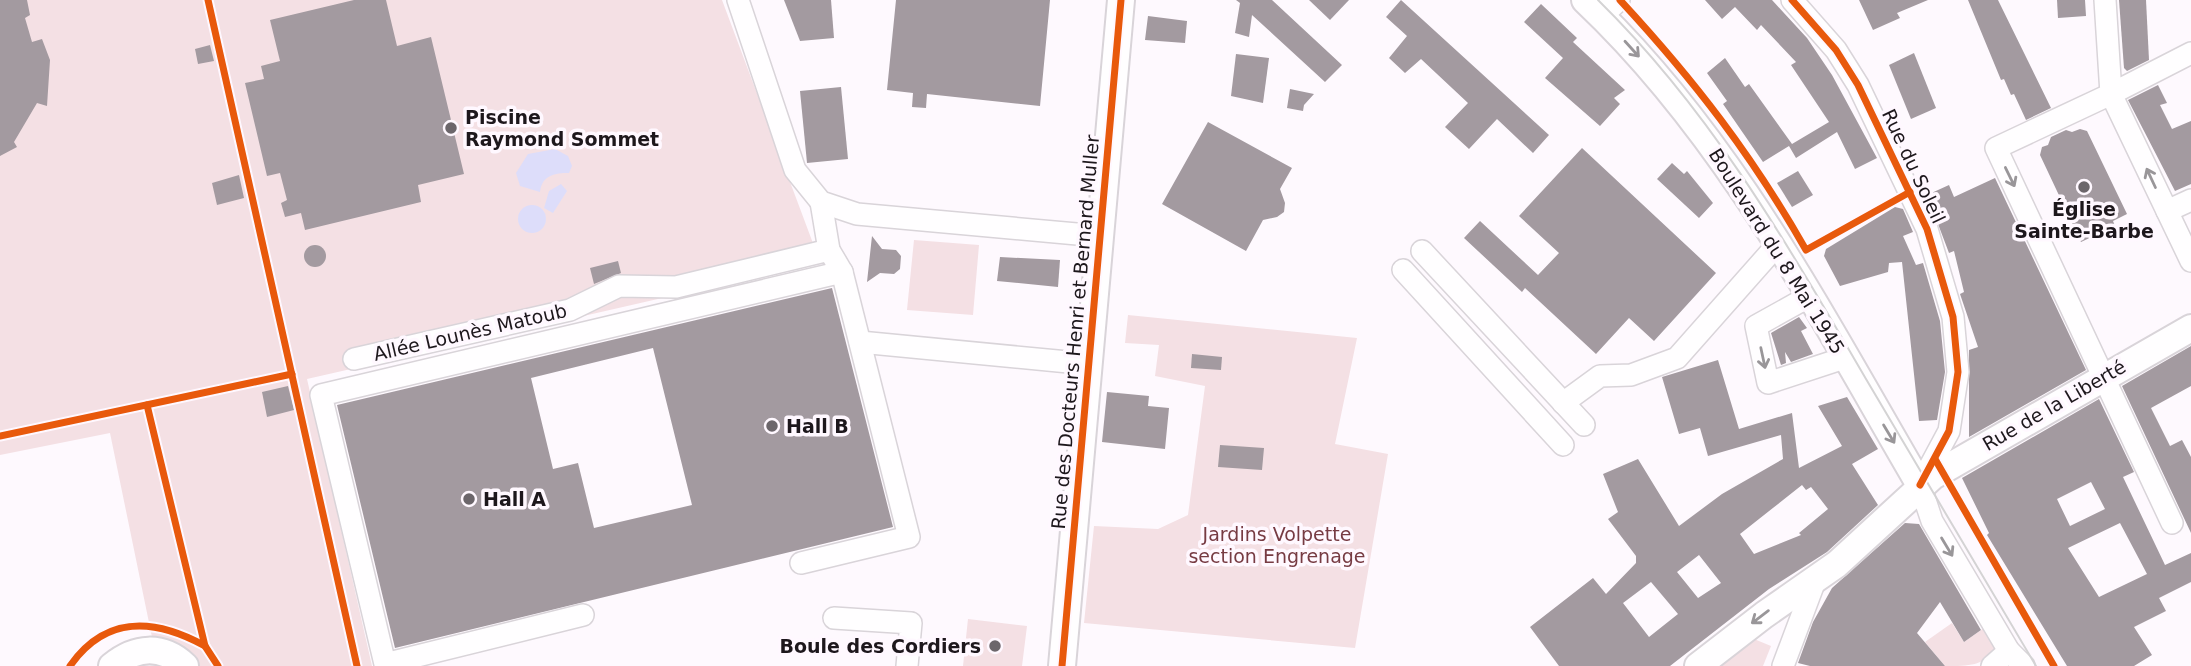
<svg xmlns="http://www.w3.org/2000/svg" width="2191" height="666" font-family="'DejaVu Sans',sans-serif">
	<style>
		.green { fill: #f4e0e4 }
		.water { fill: #ddddfa }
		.building { fill: #a39aa0; fill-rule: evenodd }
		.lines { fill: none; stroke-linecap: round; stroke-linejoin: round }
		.minor-casing { stroke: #d9d4d9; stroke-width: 24 }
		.major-casing { stroke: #d9d4d9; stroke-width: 30 }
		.minor { stroke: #fffeff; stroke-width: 21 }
		.major { stroke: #fffeff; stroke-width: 26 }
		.tram { stroke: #d4d3d4; stroke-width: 2 }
		.cycleway-casing { stroke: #fff8ff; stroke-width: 11 }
		.cycleway { stroke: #e8590c; stroke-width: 7 }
		.oneway { stroke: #999699 }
		.poi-dot { fill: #6c666b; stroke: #fff8ff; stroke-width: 2.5 }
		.labels { text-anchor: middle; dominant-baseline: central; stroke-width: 7; stroke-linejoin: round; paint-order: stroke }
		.poi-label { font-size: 19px; font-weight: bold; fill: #1d171c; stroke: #fff8ff; text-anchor: start }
		.street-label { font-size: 19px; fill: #1d171c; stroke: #fff8ff }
		.park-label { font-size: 19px; fill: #773b43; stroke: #fff8ff }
	</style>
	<rect width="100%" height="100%" fill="#fef9fe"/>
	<g class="green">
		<path d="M0 0H722L820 262 307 379 372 666H190L153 642 110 433 0 455Z"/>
		<path d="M914 240 979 245 973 315 907 310Z"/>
		<path d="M1128 315 1357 338 1335 444 1388 454 1355 648 1084 623 1094 526 1158 529 1188 515 1205 386 1155 376 1159 345 1125 343Z"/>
		<path d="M968 619 1027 626 1022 666H963Z"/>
		<path d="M1952 623 1964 642 1984 628 1997 649C1982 666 1970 666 1945 666L1925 642Z"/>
		<path d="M1754 639 1771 646 1763 666H1720Z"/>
	</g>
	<g class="water">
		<path d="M555 149 568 156 572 166 569 173C555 173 542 175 540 192L520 186 516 173 528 154Z"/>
		<path d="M561 184 567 191 553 213 544 208 549 191Z"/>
		<circle cx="532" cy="219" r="14"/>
	</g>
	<g class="building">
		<path d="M0 0H27L30 15 25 18 32 42 42 39 50 60 47 106 37 103 14 142 17 147 0 156Z"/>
		<path d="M354 0H386L397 46 431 37 464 174 418 185 421 202 305 230 301 213 285 217 281 203 287 200 280 173 267 176 245 83 264 79 261 66 280 61 270 20Z"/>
		<path d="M784 0H831L834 38 800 41Z"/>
		<path d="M896 0H1050L1040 106 927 94 926 108 912 107 913 93 887 90Z"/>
		<path d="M1236 0H1272L1342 65 1325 82 1252 15 1249 37 1235 33 1240 3Z"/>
		<path d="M1309 0H1349L1330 20Z"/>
		<path d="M1401 0 1549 135 1533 153 1497 119 1469 149 1445 127 1468 103 1421 59 1405 73 1389 58 1407 36 1386 17Z"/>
		<path d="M1705 0H1772L1807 38 1832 75 1877 158 1855 169 1837 132 1796 158 1789 146 1763 162 1723 104 1727 101 1707 73 1725 58 1745 87 1749 84 1792 144 1829 122 1791 65 1796 62 1761 25 1757 30 1735 7 1722 19Z"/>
		<path d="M1859 0H1928L1897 13 1900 18 1873 30Z"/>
		<path d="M1968 0H1998L2051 108 2026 120 2014 94 2011 95 2004 79 2001 80Z"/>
		<path d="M2057 0H2085L2086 16 2058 18Z"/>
		<path d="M2119 0H2146L2149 60 2127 71 2124 68Z"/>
		<path d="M1541 4 1577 38 1573 42 1625 90 1614 98 1620 104 1600 126 1545 78 1563 58 1524 22Z"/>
		<path d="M1148 16 1187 21 1185 43 1145 40Z"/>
		<path d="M210 45 214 61 198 64 195 49Z"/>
		<path d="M1914 53 1936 108 1911 119 1889 65Z"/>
		<path d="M1236 54 1269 58 1263 103 1231 96Z"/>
		<path d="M2158 85 2167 103 2160 105 2172 129 2191 121V184L2175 191 2128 100Z"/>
		<path d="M841 87 848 159 807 163 800 91Z"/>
		<path d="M1290 89 1314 94 1304 105 1303 111 1287 108Z"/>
		<path d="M1208 122 1292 168 1280 189 1285 203 1284 212 1277 217 1263 220 1246 251 1162 204Z"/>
		<path d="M2080 129 2087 131 2127 214 2113 221 2115 226 2081 242 2040 155 2042 147 2048 145 2051 137 2066 130 2072 132Z"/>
		<path d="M1582 148 1716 273 1654 341 1629 318 1596 354 1525 288 1522 292 1464 238 1480 221 1538 275 1559 253 1519 216Z"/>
		<path d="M1672 163 1684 174 1687 171 1713 203 1699 218 1657 179Z"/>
		<path d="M1798 171 1813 195 1792 207 1777 183Z"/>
		<path d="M239 175 244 198 217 205 212 183Z"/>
		<path d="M1995 178 2086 370 1969 437V350L1978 347 1960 294 1964 292 1954 251 1949 253 1927 195 1949 185 1954 197Z"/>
		<path d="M1895 207 1903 209 1913 232 1903 236 1916 265 1923 263 1940 321 1945 372 1937 420 1919 421 1902 262 1889 263 1888 272 1840 286 1824 256 1826 249Z"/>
		<path d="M872 236 882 249 896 250 901 256 900 269 894 274 880 273 867 282Z"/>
		<circle cx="315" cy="256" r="11"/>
		<path d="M1000 257 1060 260 1058 287 997 281Z"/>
		<path d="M618 261 621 273 594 284 590 268Z"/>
		<path d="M832 288 893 527 395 648 337 405ZM653 348 692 505 594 528 578 463 553 469 531 378Z"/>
		<path d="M1799 317 1807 328 1801 331 1813 354 1791 362 1785 352 1786 363 1781 365 1771 333Z"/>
		<path d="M2191 346V386L2151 408 2170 446 2182 440 2191 457V533L2122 386Z"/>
		<path d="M1192 354 1222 357 1221 370 1191 368Z"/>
		<path d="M1718 360 1739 429 1792 413 1799 468 1842 446 1818 406 1847 397 1878 449 1852 464 1878 505 1827 552 1769 589 1670 666H1559L1530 627 1593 578 1606 594 1636 563V556L1608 519 1618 512 1603 474 1638 459 1679 526 1722 494 1783 459 1781 435 1708 456 1700 428 1679 434 1662 377ZM1802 485 1806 490 1811 487 1828 509 1799 533 1801 535 1754 554 1740 534ZM1699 555 1721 583 1698 598 1677 572ZM1651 582 1678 614 1649 637 1623 603Z"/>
		<path d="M288 386 294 410 267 417 262 392Z"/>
		<path d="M1107 392 1149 396 1148 406 1169 408 1165 449 1102 442Z"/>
		<path d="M2099 399 2134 472 2123 477 2165 565 2191 553V582L2159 598 2166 611 2134 627 2152 655 2134 666H2067L1987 535 1989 533 1962 478ZM2091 482 2105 509 2070 526 2057 499ZM2120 523 2147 574 2099 597 2068 548Z"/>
		<path d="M1220 445 1264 448 1262 470 1218 467Z"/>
		<path d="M1905 523 1919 524 1981 630 1964 642 1940 602 1917 633 1945 666H1810L1798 663 1813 622 1832 588Z"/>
	</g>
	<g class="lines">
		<g class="minor-casing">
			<g id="minor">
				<path d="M738 0 795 170 821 202 857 214 1099 236"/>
				<path d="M1792 0 1836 50 1858 85 1927 229 1953 317 1958 372 1949 431 1920 485 1932 521 2009 651 2024 666"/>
				<path d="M2105 0 2111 94 2191 53"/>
				<path d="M1602 16 1619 0"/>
				<path d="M2167 211 2191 200"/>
				<path d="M1422 251 1584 425"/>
				<path d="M1403 270 1563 445"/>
				<path d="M1808 297 1756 326 1768 383 1844 358"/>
				<path d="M860 342 1089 364"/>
				<path d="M354 359 570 310 619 286 676 287 829 250"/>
				<path d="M1563 403 1600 376 1631 375 1677 358 1777 245"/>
				<path d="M2172 523 1996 148 2111 94 2191 261"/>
				<path d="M801 563 909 537 842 272 829 250 821 202"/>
				<path d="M583 615 385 664 321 395 842 272"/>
				<path d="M834 618 911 623 907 666"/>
				<path d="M1783 666 1816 578"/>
				<path d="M1992 666 2009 651"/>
			</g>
		</g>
		<g class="major-casing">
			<g id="major">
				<path d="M1585 0C1729 136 1821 316 1920 485"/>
				<path d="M112 666C135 647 162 644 185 666"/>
				<path d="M1062 666 1121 0"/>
				<path d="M1698 666 1764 615 1837 564 1933 476 2191 328"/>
			</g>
		</g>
		<use href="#minor" class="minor"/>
		<use href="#major" class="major"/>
		<path class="tram" d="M1598 0C1712 112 1786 242 1866 379 1922 475 1980 570 2036 666"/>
		<g class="cycleway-casing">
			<g id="cycleway">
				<path d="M208 0 357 666"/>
				<path d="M1620 0C1694 80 1752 155 1806 250L1910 192"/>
				<path d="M1792 0 1836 50 1858 85 1927 229 1953 317 1958 372 1949 431 1920 485"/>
				<path d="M147 405 205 646 218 666"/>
				<path d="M0 436 292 374"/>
				<path d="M1935 459 2054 666"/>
				<path d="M70 666C106 615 154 618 205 646"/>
				<path d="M1062 666 1121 0"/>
			</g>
		</g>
		<use href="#cycleway" class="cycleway"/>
	</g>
	<defs><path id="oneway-shaft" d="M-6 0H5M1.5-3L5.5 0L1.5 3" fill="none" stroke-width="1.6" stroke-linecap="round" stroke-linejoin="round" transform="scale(1.75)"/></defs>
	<g class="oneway">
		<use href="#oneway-shaft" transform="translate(1632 49) rotate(48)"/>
		<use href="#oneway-shaft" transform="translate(2010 177) rotate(64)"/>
		<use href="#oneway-shaft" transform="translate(2151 178) rotate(-115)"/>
		<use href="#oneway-shaft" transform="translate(1763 358) rotate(78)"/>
		<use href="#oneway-shaft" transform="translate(1889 434) rotate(59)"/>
		<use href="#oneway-shaft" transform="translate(1947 547) rotate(59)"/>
		<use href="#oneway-shaft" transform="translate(1760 617) rotate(143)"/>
	</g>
	<g class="poi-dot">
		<circle cx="451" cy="128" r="7"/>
		<circle cx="2084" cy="187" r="7"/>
		<circle cx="772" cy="426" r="7"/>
		<circle cx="469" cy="499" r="7"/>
		<circle cx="995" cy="646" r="7"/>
	</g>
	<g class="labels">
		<g class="poi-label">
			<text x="465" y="117">Piscine<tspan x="465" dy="22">Raymond Sommet</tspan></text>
			<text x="2084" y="209" text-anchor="middle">Église<tspan x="2084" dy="22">Sainte-Barbe</tspan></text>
			<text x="786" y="426">Hall B</text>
			<text x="483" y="499">Hall A</text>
			<text x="981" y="646" text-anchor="end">Boule des Cordiers</text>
		</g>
		<g class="street-label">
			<text transform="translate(1914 166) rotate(65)">Rue du Soleil</text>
			<text transform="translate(1777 251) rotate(58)">Boulevard du 8 Mai 1945</text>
			<text transform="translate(470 332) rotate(-13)">Allée Lounès Matoub</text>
			<text transform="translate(1075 332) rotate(-85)">Rue des Docteurs Henri et Bernard Muller</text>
			<text transform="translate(2054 405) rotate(-30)">Rue de la Liberté</text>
		</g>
		<g class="park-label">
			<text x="1277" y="534">Jardins Volpette<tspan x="1277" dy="22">section Engrenage</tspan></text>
		</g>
	</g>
</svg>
